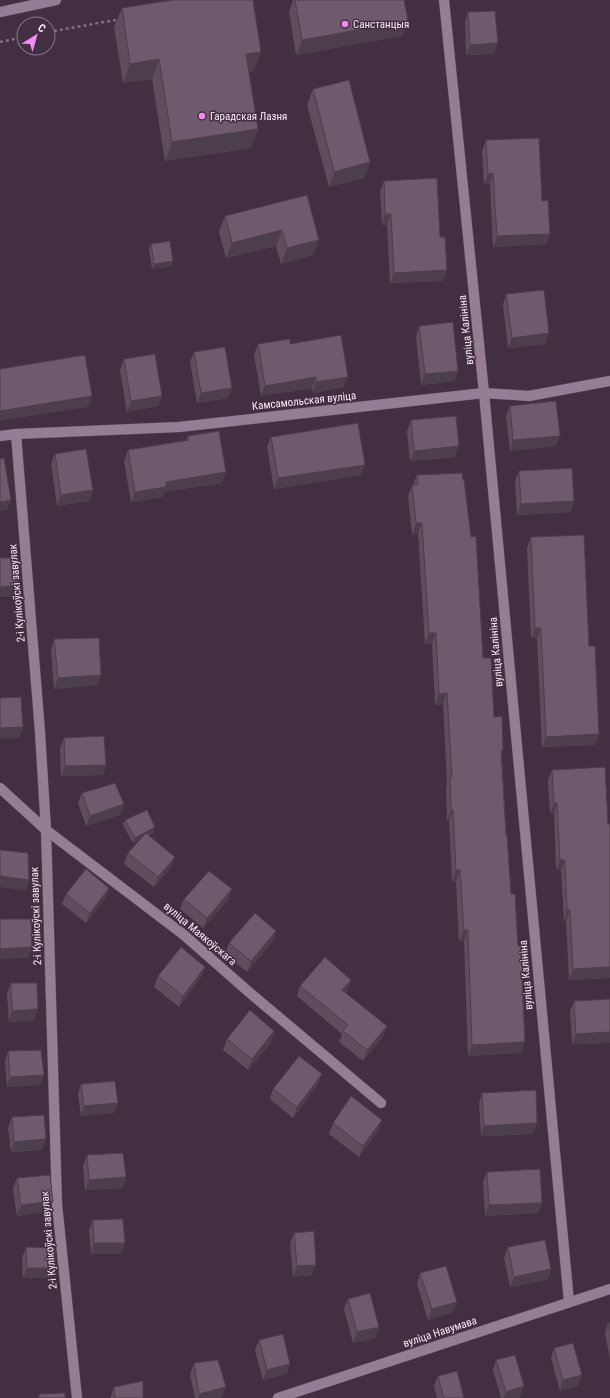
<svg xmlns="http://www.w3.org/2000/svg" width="610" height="1398" font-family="'Roboto Condensed',sans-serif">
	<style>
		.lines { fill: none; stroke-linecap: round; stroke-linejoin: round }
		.minor-casing { stroke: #5e4d5e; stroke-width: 11 }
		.path { stroke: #817080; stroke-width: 2.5; stroke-dasharray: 3 3; stroke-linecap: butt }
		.minor { stroke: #947e93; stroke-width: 10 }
		.wall { fill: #5f4d5e }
		.shaded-wall { fill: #4d3e4c }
		.building { fill: #6e596d; stroke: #4d3e4c }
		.poi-dot { fill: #f38af2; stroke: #422f41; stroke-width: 1.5 }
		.labels { text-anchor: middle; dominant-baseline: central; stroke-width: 3; stroke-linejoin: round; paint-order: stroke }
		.poi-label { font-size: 11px; fill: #f7eaf6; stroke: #422f41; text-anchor: start }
		.street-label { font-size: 11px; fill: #f7eaf6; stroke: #422f41 }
	</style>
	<rect width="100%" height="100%" fill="#422f41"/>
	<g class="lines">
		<g class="minor-casing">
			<g id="minor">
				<path d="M444 0 484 393 569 1302"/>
				<path d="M0 12 56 0"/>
				<path d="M16 434 40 732 46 830 57 1204 77 1398"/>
				<path d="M0 436 16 434 179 427 484 393 529 396 610 381"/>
				<path d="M0 788 46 830 184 935 250 993 381 1103"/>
				<path d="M278 1398 610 1289"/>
			</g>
		</g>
		<g class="path">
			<path d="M48 32 121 19"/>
			<path d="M0 42 24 37"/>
		</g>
		<use href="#minor" class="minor"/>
	</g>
	<g class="wall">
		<path d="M293 0H404L408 21 402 36 296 55 289 12Z"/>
		<path d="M122 8 254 71 249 72 258 129 251 148 165 161 152 79 123 83 114 27Z"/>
		<path d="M468 12 494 54 466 55 465 22Z"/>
		<path d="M313 89 370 162 364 178 329 187 307 105Z"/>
		<path d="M486 140 542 201 550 234 546 244 493 247 490 184H484L482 151Z"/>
		<path d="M384 181 443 281 390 283 387 225H382L380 191Z"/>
		<path d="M225 216 319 240 313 255 281 264 276 246 226 258 219 232Z"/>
		<path d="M151 244 173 261 171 266 152 269 149 249Z"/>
		<path d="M506 294 546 344 508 348 503 305Z"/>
		<path d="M419 326 458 371 454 381 421 385 416 337Z"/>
		<path d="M258 344H290L344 387 313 393 312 388 261 396 254 355Z"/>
		<path d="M194 352 232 388 228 398 197 403 190 362Z"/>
		<path d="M124 359 162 396 158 406 127 412 120 370Z"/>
		<path d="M510 406 556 446 510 451 506 416Z"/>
		<path d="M411 420 455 457 410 461 407 431Z"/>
		<path d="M188 436 222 483 164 492 162 497 131 502 124 461 128 450 186 441Z"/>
		<path d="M271 437 361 475 274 489 267 447Z"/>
		<path d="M55 454 93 490 89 501 57 506 51 464Z"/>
		<path d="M519 471 574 501 570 512 517 515 515 481Z"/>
		<path d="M417 475 483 658 494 717 503 750 502 754 506 835 511 894 518 946 523 979 522 984 521 1053 468 1056 464 941H459L456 881 452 882 449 821H447L446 788 447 783 443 704 435 705 432 644H425L418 534 412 535 408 496 412 485H413Z"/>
		<path d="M531 537 589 646 595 745 542 747 537 638H531L527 548Z"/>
		<path d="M54 639 97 685 54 689 51 650Z"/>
		<path d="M64 738 106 765 103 775 61 776 60 748Z"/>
		<path d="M552 770 610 978 569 980 566 921H564L561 870H556L554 814H550L548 780Z"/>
		<path d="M82 793 124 804 120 815 86 826 78 803Z"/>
		<path d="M125 820 153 833 148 835 171 867 154 887 124 864 128 853 140 839 133 843 123 825Z"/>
		<path d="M109 888 105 899 86 923 62 904 66 894Z"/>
		<path d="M232 889 228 900 203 928 180 909 184 899Z"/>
		<path d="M276 931 272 942 247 972 225 954 229 943Z"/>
		<path d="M158 976 201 977 179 1007 154 987Z"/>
		<path d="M351 980 347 991 346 993 387 1026 383 1036 363 1061 339 1042 342 1034 297 996 300 986Z"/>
		<path d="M11 983 34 1020 9 1022 7 994Z"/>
		<path d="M610 999 572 1045 570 1011 574 1001Z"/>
		<path d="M274 1031 271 1042 248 1070 223 1050 227 1039Z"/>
		<path d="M8 1051 44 1075 40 1085 7 1087 5 1062Z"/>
		<path d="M81 1084 114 1113 81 1116 78 1094Z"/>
		<path d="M318 1084 293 1118 270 1099 273 1089Z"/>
		<path d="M482 1093 533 1134 481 1136 479 1103Z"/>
		<path d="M12 1117 46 1139 42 1150 11 1152 8 1128Z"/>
		<path d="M333 1123 378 1131 359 1157 329 1134Z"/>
		<path d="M87 1155 126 1177 122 1188 85 1190 83 1166Z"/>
		<path d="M487 1172 542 1203 538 1213 485 1216 483 1182Z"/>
		<path d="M17 1178 50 1211 17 1216 13 1189Z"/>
		<path d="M93 1220 125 1243 121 1254H91L89 1230Z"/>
		<path d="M294 1233 312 1275 293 1277 290 1243Z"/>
		<path d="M26 1247 52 1278H23L22 1258Z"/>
		<path d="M508 1247 551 1269 547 1280 510 1287 504 1258Z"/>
		<path d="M420 1273 457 1302 453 1312 428 1320 417 1284Z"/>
		<path d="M348 1299 379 1327 375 1338 353 1343 344 1309Z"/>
		<path d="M608 1323H610V1358L605 1334Z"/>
		<path d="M259 1340 287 1374 263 1380 255 1350Z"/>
		<path d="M554 1348 578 1386 560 1391 551 1358Z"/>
		<path d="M496 1360 520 1397 517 1398H501L493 1370Z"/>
		<path d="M194 1363 222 1397 219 1398H195L190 1374Z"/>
		<path d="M438 1376 464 1398H437L434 1386Z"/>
		<path d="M114 1387 143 1398H110Z"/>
	</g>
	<g class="shaded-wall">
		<path d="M408 21 402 36 296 55 302 40Z"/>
		<path d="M498 43 494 54 466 55 470 45Z"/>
		<path d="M261 52 254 71 239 74 246 54Z"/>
		<path d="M159 59 152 79 123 83 130 64Z"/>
		<path d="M258 129 251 148 165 161 172 142Z"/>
		<path d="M370 162 364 178 329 187 334 172Z"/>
		<path d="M493 173 490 184H484L488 174Z"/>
		<path d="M385 214H391L387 225H382Z"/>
		<path d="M282 230 276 246 226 258 232 243Z"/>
		<path d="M550 234 546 244 493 247 497 236Z"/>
		<path d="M319 240 313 255 281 264 287 248Z"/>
		<path d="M173 261 171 266 152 269 154 264Z"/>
		<path d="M447 270 443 281 390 283 394 273Z"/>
		<path d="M549 333 546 344 508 348 512 338Z"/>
		<path d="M458 371 454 381 421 385 425 374Z"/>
		<path d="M316 377 312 388 261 396 265 386Z"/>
		<path d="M348 377 344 387 313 393 316 382Z"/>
		<path d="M232 388 228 398 197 403 201 393Z"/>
		<path d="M92 396 88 407 0 421V411Z"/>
		<path d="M162 396 158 406 127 412 131 401Z"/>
		<path d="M560 436 556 446 510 451 513 440Z"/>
		<path d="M459 446 455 457 410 461 414 451Z"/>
		<path d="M365 465 361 475 274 489 278 478Z"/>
		<path d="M226 472 222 483 164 492 162 497 131 502 135 492 166 482Z"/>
		<path d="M93 490 89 501 57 506 61 495Z"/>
		<path d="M11 500 7 510 0 511V502Z"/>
		<path d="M574 501 570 512 517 515 521 504Z"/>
		<path d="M416 523H422L418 534 412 535Z"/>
		<path d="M19 586 15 597H0V587Z"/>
		<path d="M535 628H541L537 638H531Z"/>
		<path d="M429 633H436L432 644H425Z"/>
		<path d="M101 675 97 685 54 689 58 678Z"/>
		<path d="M447 693 443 704 435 705 439 694Z"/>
		<path d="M23 727 19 738 0 739V728Z"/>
		<path d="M599 734 595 745 542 747 546 737Z"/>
		<path d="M106 765 103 775 61 776 65 766Z"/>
		<path d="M554 803H557L554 814H550Z"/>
		<path d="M124 804 120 815 86 826 90 816Z"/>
		<path d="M451 810H453L449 821H447Z"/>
		<path d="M155 827 153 833 133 843 135 838Z"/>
		<path d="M175 857 171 867 154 887 158 877Z"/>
		<path d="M560 860H565L561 870H556Z"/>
		<path d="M456 870H460L456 881 452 882Z"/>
		<path d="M0 876 29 880 26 891 0 887Z"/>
		<path d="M109 888 105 899 86 923 90 913Z"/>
		<path d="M232 889 228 900 203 928 207 918Z"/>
		<path d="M567 910H570L566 921H564Z"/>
		<path d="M464 930H468L464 941H459Z"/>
		<path d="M276 931 272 942 247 972 251 961Z"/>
		<path d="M32 947 28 958 0 959V949Z"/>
		<path d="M205 967 201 977 179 1007 183 996Z"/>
		<path d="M610 967V978L569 980 573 969Z"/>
		<path d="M351 980 347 991 339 1001 342 990Z"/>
		<path d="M38 1009 34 1020 9 1022 12 1011Z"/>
		<path d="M387 1026 383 1036 363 1061 367 1050Z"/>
		<path d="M274 1031 271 1042 248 1070 252 1059Z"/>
		<path d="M610 1032V1043L572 1045 576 1034Z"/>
		<path d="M525 1042 521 1053 468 1056 472 1045Z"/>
		<path d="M322 1074 318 1084 293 1118 297 1107Z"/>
		<path d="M44 1075 40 1085 7 1087 10 1077Z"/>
		<path d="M118 1103 114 1113 81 1116 84 1106Z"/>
		<path d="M382 1120 378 1131 359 1157 363 1146Z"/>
		<path d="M537 1123 533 1134 481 1136 484 1126Z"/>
		<path d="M46 1139 42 1150 11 1152 14 1142Z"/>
		<path d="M126 1177 122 1188 85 1190 89 1180Z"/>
		<path d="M53 1201 50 1211 17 1216 21 1205Z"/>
		<path d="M542 1203 538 1213 485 1216 489 1205Z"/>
		<path d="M94 1243H125L121 1254H91Z"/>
		<path d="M316 1265 312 1275 293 1277 297 1266Z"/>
		<path d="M27 1268H56L52 1278H23Z"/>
		<path d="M551 1269 547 1280 510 1287 514 1277Z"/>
		<path d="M457 1302 453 1312 428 1320 432 1309Z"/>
		<path d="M379 1327 375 1338 353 1343 357 1332Z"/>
		<path d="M290 1364 287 1374 263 1380 267 1370Z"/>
		<path d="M582 1375 578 1386 560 1391 563 1380Z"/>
		<path d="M524 1386 520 1397 517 1398H503L506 1392Z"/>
		<path d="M226 1387 222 1397 219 1398H198L199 1394Z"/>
	</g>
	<g class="building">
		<path d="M173 0H253L261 52 246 54 258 129 172 142 159 59 130 64 122 8Z"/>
		<path d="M295 0H404L408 21 302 40Z"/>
		<path d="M495 11 498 43 470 45 468 12Z"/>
		<path d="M349 80 370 162 334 172 313 89Z"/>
		<path d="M539 138 542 201 548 200 550 234 497 236 493 173 488 174 486 140Z"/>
		<path d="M437 178 440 237H445L447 270 394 273 391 214H385L384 181Z"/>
		<path d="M307 195 319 240 287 248 282 230 232 243 225 216Z"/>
		<path d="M170 241 173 261 154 264 151 244Z"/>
		<path d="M544 290 549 333 512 338 506 294Z"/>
		<path d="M453 322 458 371 425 374 419 326Z"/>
		<path d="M341 335 348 377 316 382V377L265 386 258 344 290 339V344Z"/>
		<path d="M225 347 232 388 201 393 194 352Z"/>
		<path d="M155 354 162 396 131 401 124 359Z"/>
		<path d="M85 355 92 396 0 411V369Z"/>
		<path d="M556 401 560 436 513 440 510 406Z"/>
		<path d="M456 416 459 446 414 451 411 420Z"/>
		<path d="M358 423 365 465 278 478 271 437Z"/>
		<path d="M219 431 226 472 166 482V487L135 492 128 450 189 440 188 436Z"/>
		<path d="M86 449 93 490 61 495 55 454Z"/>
		<path d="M4 458 11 500 0 502V459Z"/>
		<path d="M572 468 574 501 521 504 519 471Z"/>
		<path d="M462 473 463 480H464L471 537 476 536 483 658H491L494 717 502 716 503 750H501L506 835H507L511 894H515L518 946H522L523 979H522L525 1042 472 1045 468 930H464L460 870H456L453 810H451L450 777H452L447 693 439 694 436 633H429L422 523H416L412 485H418L417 475Z"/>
		<path d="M584 535 589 646H595L599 734 546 737 541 628H535L531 537Z"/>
		<path d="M0 558H16L19 586 0 587Z"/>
		<path d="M99 638 101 675 58 678 54 639Z"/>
		<path d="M21 697 23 727 0 728V698Z"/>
		<path d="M104 736 106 765 65 766 64 738Z"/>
		<path d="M605 767 608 824H610V967L573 969 570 910H567L565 860H560L557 803H554L552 770Z"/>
		<path d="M115 783 124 804 90 816 82 793Z"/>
		<path d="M147 810 155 827 135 838 125 820Z"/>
		<path d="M146 833 175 857 158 877 128 853Z"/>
		<path d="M0 850 28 853 29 880 0 876Z"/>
		<path d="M86 869 109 888 90 913 66 894Z"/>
		<path d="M209 871 232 889 207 918 184 899Z"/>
		<path d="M255 913 276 931 251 961 229 943Z"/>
		<path d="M0 919H31L32 947 0 949Z"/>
		<path d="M181 947 205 967 183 996 158 976Z"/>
		<path d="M325 957 351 980 342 990 387 1026 367 1050 343 1031 348 1025 300 986Z"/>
		<path d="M11 983H37L38 1009 12 1011Z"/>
		<path d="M610 999V1032L576 1034 574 1001Z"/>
		<path d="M250 1010 274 1031 252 1059 227 1039Z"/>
		<path d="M41 1050 44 1075 10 1077 8 1051Z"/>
		<path d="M299 1056 322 1074 297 1107 273 1089Z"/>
		<path d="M115 1081 118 1103 84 1106 81 1084Z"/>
		<path d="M536 1090 537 1123 484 1126 482 1093Z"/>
		<path d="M351 1096 382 1120 363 1146 333 1123Z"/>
		<path d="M44 1115 46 1139 14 1142 12 1117Z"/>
		<path d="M123 1153 126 1177 89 1180 87 1155Z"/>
		<path d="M540 1169 542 1203 489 1205 487 1172Z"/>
		<path d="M50 1175 53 1201 21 1205 17 1178Z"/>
		<path d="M123 1219 125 1243H94L93 1220Z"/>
		<path d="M314 1231 316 1265 297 1266 294 1233Z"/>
		<path d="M545 1240 551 1269 514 1277 508 1247Z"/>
		<path d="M26 1247 55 1248 56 1268H27Z"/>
		<path d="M446 1266 457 1302 432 1309 420 1273Z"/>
		<path d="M370 1293 379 1327 357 1332 348 1299Z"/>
		<path d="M608 1323H610V1330Z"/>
		<path d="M283 1334 290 1364 267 1370 259 1340Z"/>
		<path d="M573 1343 582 1375 563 1380 554 1348Z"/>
		<path d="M515 1355 524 1386 506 1392 496 1360Z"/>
		<path d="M218 1360 226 1387 199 1394 194 1363Z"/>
		<path d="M457 1371 464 1398H444L438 1376Z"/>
		<path d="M143 1381V1398H115L114 1387Z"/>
		<path d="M65 1393V1398H39V1394Z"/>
	</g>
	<g class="poi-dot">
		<circle cx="345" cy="24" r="4"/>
		<circle cx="202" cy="116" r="4"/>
	</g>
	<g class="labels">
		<g class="poi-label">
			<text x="353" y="24">Санстанцыя</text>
			<text x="210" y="116">Гарадская Лазня</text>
		</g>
		<g class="street-label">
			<text transform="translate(466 330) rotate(-96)">вуліца Калініна</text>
			<text transform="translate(304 401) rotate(-6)">Камсамольская вуліца</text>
			<text transform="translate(17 593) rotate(-95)">2-і Кулікоўскі завулак</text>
			<text transform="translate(496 652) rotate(-95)">вуліца Калініна</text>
			<text transform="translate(36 916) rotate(-92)">2-і Кулікоўскі завулак</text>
			<text transform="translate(200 934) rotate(40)">вуліца Маякоўскага</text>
			<text transform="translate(526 975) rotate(-95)">вуліца Калініна</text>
			<text transform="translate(49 1240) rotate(-95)">2-і Кулікоўскі завулак</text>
			<text transform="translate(440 1332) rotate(-18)">вуліца Навумава</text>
		</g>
	</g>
	<g transform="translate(36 36) rotate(37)"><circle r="19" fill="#422f41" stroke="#8a7a89"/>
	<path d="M0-3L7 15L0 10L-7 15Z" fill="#f38af2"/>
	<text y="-6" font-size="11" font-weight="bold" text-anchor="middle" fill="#f7eaf6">С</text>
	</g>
</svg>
